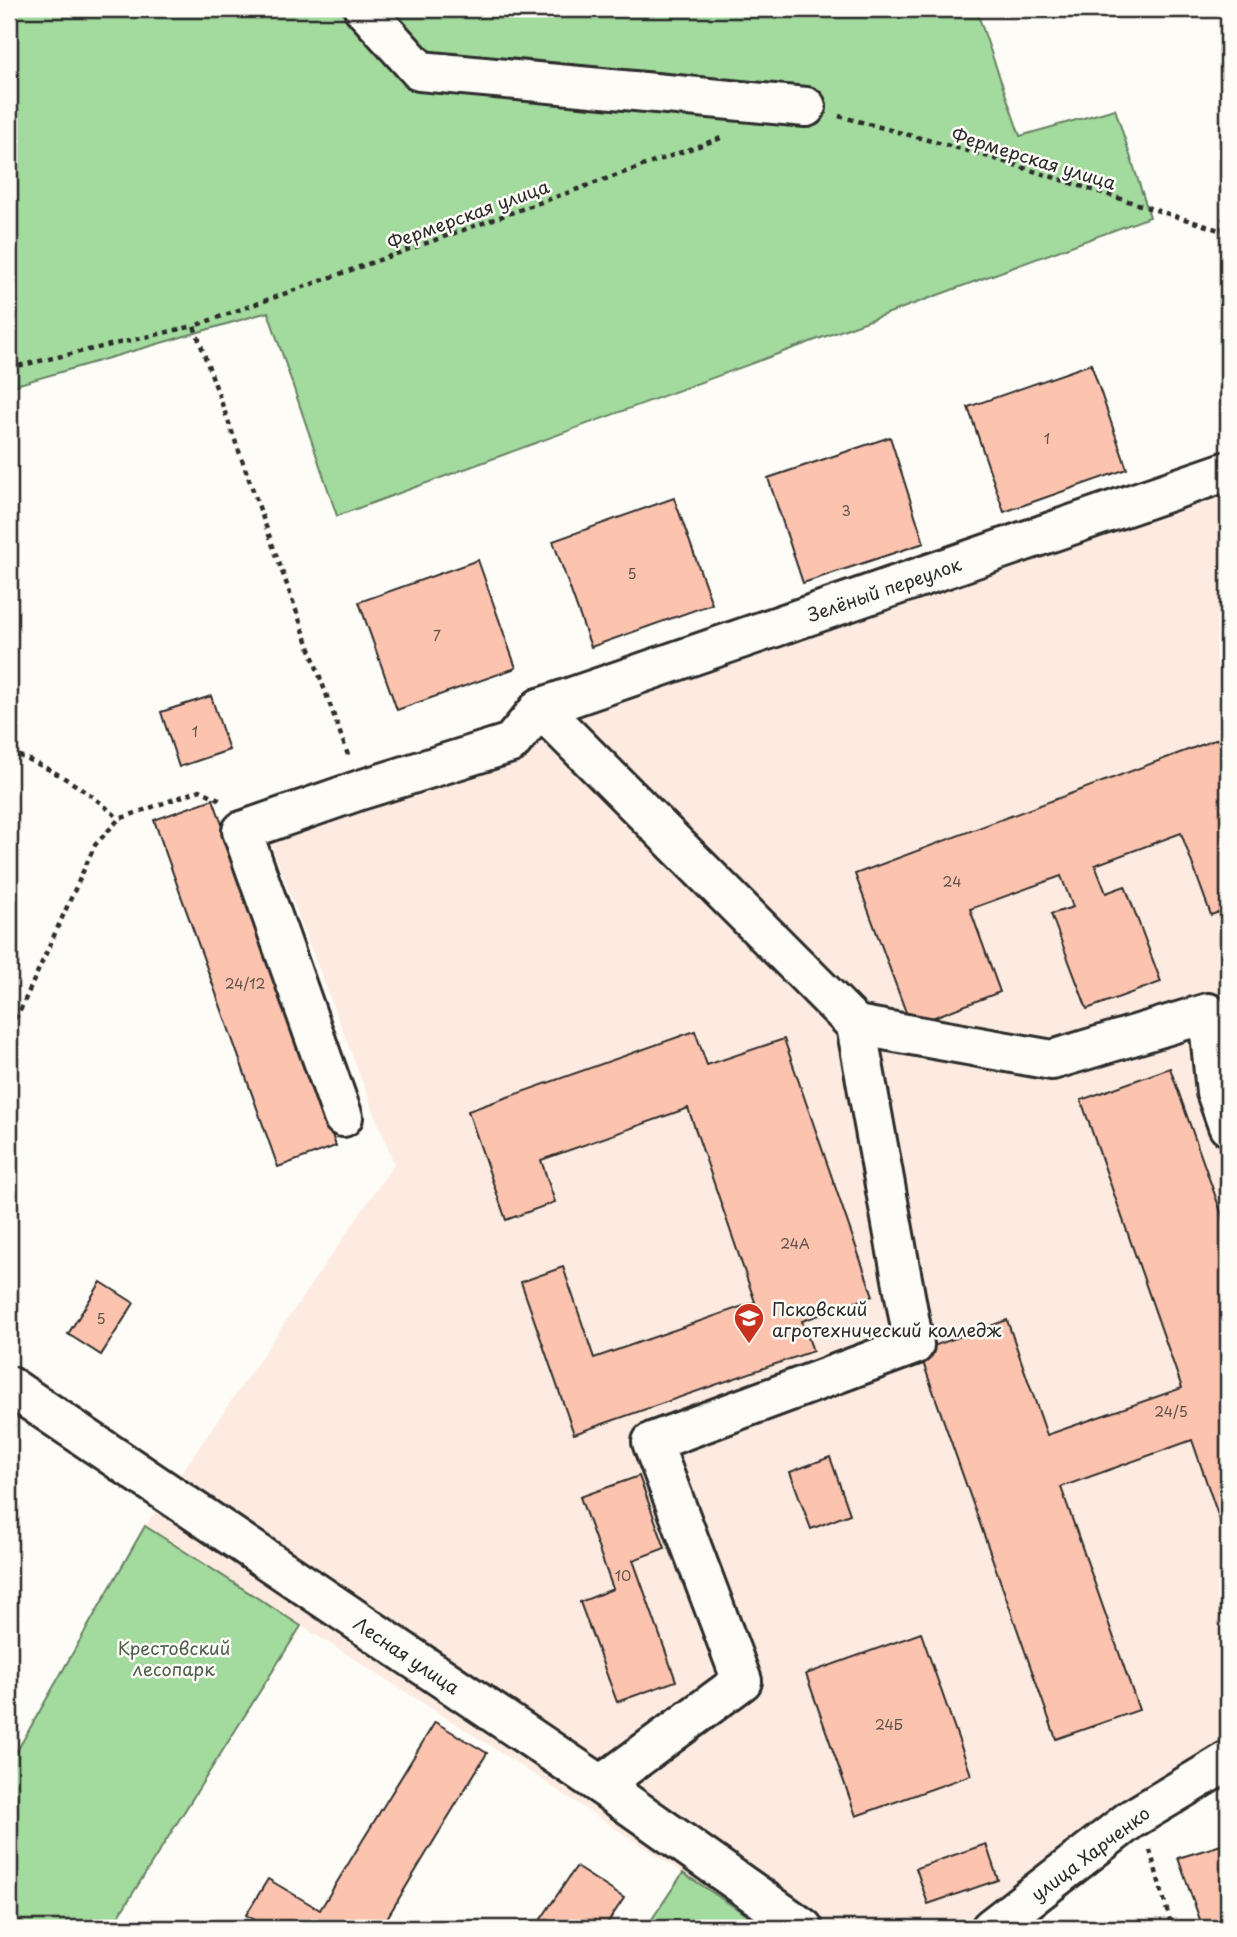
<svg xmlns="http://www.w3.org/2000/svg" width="1237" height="1937" font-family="'Playpen Sans',sans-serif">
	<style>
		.built { fill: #fdebe1 }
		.green { fill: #a3da9e; stroke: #678264; stroke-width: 2 }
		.building { fill: #fcc4af; stroke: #2b2b2b; stroke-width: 2 }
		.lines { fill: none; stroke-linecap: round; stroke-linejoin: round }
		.minor-casing { stroke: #2b2b2b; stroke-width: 44 }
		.path { stroke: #2b2b2b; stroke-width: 4.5; stroke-dasharray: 5 5; stroke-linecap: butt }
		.minor { stroke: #fdfcf7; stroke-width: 38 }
		.labels { text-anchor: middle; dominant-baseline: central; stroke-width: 5; stroke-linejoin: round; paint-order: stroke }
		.number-label { font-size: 14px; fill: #5f514c }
		.street-label { font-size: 18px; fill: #2b2b2b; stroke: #fdfcf7 }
		.poi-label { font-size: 18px; fill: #2b2b2b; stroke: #fdfcf7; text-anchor: start }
		.park-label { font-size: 18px; fill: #4f604e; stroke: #fdfcf7 }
	</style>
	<rect width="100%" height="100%" fill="#fdfcf7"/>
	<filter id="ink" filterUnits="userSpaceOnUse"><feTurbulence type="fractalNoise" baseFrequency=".0143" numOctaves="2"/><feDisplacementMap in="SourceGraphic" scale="14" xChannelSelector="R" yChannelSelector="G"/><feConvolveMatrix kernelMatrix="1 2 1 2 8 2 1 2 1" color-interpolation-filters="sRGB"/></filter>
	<g filter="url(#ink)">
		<path class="built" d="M1228 451V1765L953 1928H766L492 1747 145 1526 394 1164 259 813Z"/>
		<g class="green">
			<path d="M9 9H976L1020 136 1115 109 1150 217 337 516 268 312 9 387Z"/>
			<path d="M145 1526 301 1626 111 1928H9V1748L17 1751Z"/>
			<path d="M683 1873 766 1928H646Z"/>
		</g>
		<g class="building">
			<path d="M1091 364 1127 469 1004 512 968 407Z"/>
			<path d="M890 437 924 543 803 583 768 478Z"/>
			<path d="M674 498 712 604 591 647 553 541Z"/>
			<path d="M478 560 516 668 397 710 359 602Z"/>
			<path d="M211 696 229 750 179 767 161 712Z"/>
			<path d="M1228 735V909L1211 915 1181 833 1095 865 1106 893 1125 886 1161 982 1087 1009 1051 914 1073 907 1061 876 970 909 1000 992 911 1026 855 874Z"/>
			<path d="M213 799 336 1146 278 1167 154 820Z"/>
			<path d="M695 1031 707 1065 784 1039 873 1296 802 1321 813 1351 574 1434 521 1282 563 1267 594 1358 755 1302 688 1108 541 1160 555 1202 506 1220 468 1111Z"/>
			<path d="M1170 1068 1228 1232V1544L1192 1440 1061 1487 1139 1710 1056 1739 919 1351 1007 1320 1047 1435 1182 1388 1081 1100Z"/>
			<path d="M101 1282 134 1303 101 1355 68 1334Z"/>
			<path d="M830 1457 850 1514 811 1529 790 1472Z"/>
			<path d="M639 1476 665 1548 633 1560 676 1681 617 1702 580 1602 613 1589 580 1497Z"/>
			<path d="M921 1633 971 1775 856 1816 806 1674Z"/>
			<path d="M435 1722 487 1753 381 1928H269L246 1915 268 1879 320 1910Z"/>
			<path d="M1228 1843V1928H1203L1178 1858Z"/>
			<path d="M986 1844 998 1880 928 1904 916 1868Z"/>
			<path d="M576 1867 624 1898 604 1928H535Z"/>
		</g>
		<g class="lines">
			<g class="minor-casing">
				<g id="minor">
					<path d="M364 9 420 71 806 107"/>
					<path d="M540 708 856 1025 1052 1060 1208 1013 1216 1092 1228 1126"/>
					<path d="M540 708 1228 471"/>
					<path d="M343 1117 242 831 360 790 511 743 540 708"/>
					<path d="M9 1386 601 1785 803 1928"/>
					<path d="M601 1785 742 1681 652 1442 914 1345 856 1025"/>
					<path d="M991 1928 1130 1820 1228 1761"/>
				</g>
			</g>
			<g class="path">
				<path d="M1228 91 1225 92 1228 94"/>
				<path d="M839 116 983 155 1222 231 1228 237"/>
				<path d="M1222 231 1228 191"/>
				<path d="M9 368 194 326"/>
				<path d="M9 752C48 766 89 790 119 819"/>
				<path d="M348 755 194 326 721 138"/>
				<path d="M9 1027 19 1013 95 845 119 819 200 790 223 801"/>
				<path d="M1150 1850 1172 1928"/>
			</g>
			<use href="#minor" class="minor"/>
		</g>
	</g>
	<defs>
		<g id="university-pin" transform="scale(1.575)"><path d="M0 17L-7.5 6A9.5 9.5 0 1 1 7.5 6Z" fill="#c8321e" stroke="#fdfcf7"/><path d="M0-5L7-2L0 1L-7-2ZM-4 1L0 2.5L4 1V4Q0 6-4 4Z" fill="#fff"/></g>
	</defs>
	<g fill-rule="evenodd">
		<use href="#university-pin" x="749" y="1318"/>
	</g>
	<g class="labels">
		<g class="number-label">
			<text x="1047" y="438">1</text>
			<text x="846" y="510">3</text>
			<text x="632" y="573">5</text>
			<text x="437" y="635">7</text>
			<text x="195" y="731">1</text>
			<text x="952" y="881">24</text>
			<text x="245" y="983">24/12</text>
			<text x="795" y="1243">24А</text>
			<text x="101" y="1318">5</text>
			<text x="1171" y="1411">24/5</text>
			<text x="623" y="1575">10</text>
			<text x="889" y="1724">24Б</text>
		</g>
		<g class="street-label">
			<text transform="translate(1034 158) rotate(17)">Фермерская улица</text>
			<text transform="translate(468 214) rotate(-20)">Фермерская улица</text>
			<text transform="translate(884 589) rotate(-19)">Зелёный переулок</text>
			<text transform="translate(407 1655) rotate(34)">Лесная улица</text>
			<text transform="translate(1090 1853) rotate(-37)">улица Харченко</text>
		</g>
		<g class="poi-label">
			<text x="772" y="1308">Псковский<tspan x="772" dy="21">агротехнический колледж</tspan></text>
		</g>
		<g class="park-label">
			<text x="174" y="1647">Крестовский<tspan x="174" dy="21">лесопарк</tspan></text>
		</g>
	</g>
	<rect width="1237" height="1937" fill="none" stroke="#fdfcf7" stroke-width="35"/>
	<rect x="18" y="18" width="1202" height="1902" fill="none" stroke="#2b2b2b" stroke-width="2.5" filter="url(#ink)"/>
</svg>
